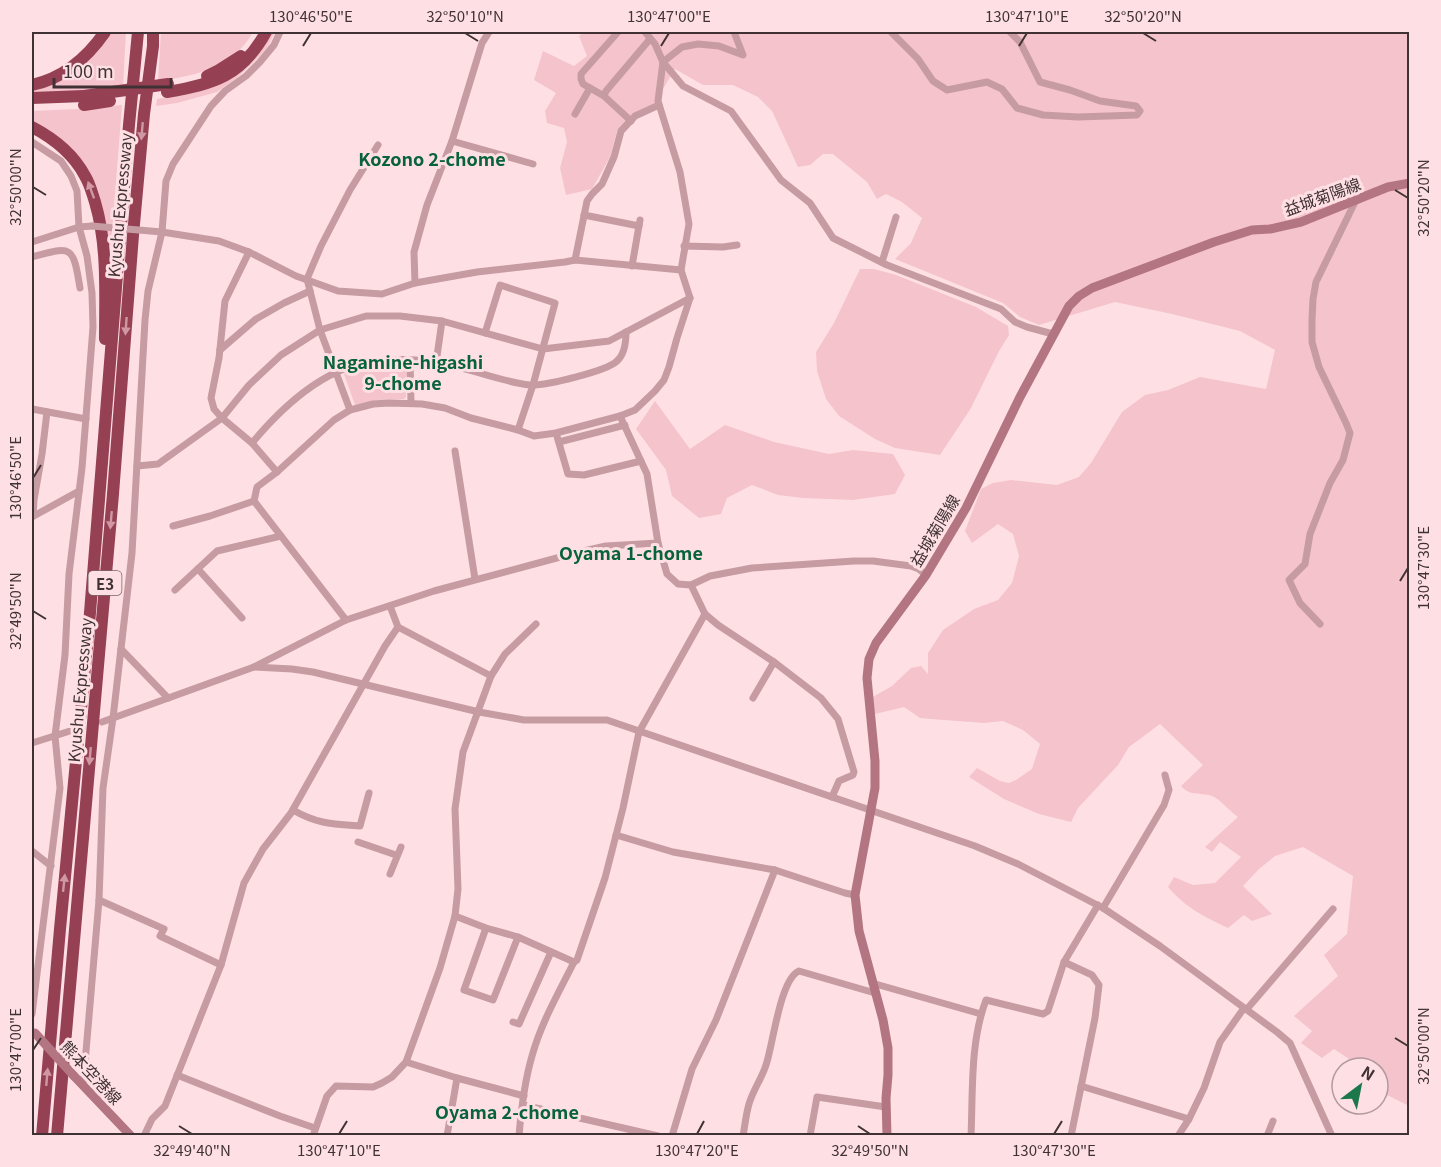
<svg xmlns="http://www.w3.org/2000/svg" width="1441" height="1167" font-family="Georgia,'Noto Sans JP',serif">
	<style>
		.green { fill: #f5c3cb }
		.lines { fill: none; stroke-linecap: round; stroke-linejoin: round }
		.minor { stroke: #c79ba2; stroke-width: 7 }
		.secondary { stroke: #b37581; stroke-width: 9 }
		.motorway { stroke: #964054; stroke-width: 12 }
		.minor-bridge { stroke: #c79ba2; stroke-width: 7 }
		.secondary-bridge { stroke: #b37581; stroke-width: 9 }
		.motorway-bridge { stroke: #964054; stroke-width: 12 }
		.oneway { fill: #cf98a3 }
		.ticks { fill: none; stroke: #403234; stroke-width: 2 }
		.labels { text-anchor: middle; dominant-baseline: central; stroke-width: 6; stroke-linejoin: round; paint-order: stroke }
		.shield { fill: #fee0e4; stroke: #796669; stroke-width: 1.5 }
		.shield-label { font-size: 15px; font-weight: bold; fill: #403234 }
		.street-label { font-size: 16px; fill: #403234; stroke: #fee0e4 }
		.neighbourhood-label { font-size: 18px; font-weight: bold; fill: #08623b; stroke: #fee0e4 }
		.neatline { fill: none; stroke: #403234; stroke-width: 2 }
		.ticks-label { font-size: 15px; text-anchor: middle; fill: #403234 }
	</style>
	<rect width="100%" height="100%" fill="#fee0e4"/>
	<g class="green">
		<path d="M110 32H126L123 86 87 91 32 93V90Z"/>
		<path d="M161 32H253C232 69 197 75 158 81Z"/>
		<path d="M271 32H275L268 46 260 56 236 79 217 92 177 103 156 106 157 99C205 91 251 83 271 32Z"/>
		<path d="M584 32H1409V1106L1387 1095 1378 1103V1068H1358L1355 1063 1334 1049 1322 1058 1301 1043 1312 1031 1294 1016 1338 976 1324 955 1347 934 1353 876 1303 847 1275 856 1259 869 1243 886 1272 914 1252 921 1244 915 1228 928C1203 916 1186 908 1168 887L1174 877 1193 885 1215 883 1241 857 1220 842 1212 852 1205 847 1238 817C1230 811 1223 803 1216 798 1205 791 1191 798 1181 786L1203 765 1160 724 1129 747 1118 765 1078 808 1071 822 1039 814 1004 799 969 777 977 768 1000 781 1009 783 1016 780 1032 769 1040 744 1023 730 1003 721 984 723 931 719 920 718 904 707 875 714 871 698 892 686 911 668 921 666 928 674V653L943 630 974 609 998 600 1012 583 1019 556 1013 534 998 524 972 543 965 531 981 489 993 483 1011 480 1057 485 1079 477 1091 463 1122 412 1145 395 1168 390 1200 377 1266 389 1275 350 1240 331 1172 314 1115 302 1039 325 1020 317 1003 303 895 259 911 243 922 218 902 202 886 194 877 199 867 182 833 154H823L810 165 798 167 772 111 758 97 733 85H703L675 69 654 104 632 114 617 131 610 157 592 189 566 195 560 168 567 142 564 128 547 123 545 111 556 93 534 80 543 51 574 66 587 56 579 36Z"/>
		<path d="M122 105 111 246H107L89 176 32 123V111L77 109Z"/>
		<path d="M860 269H874L896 275 976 307 1008 326 1009 335 999 351 971 408 940 455 895 448 875 439 839 416 826 399 817 371 816 352 834 323Z"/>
		<path d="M392 364 404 365 407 367 406 397 404 399 379 400 355 405 344 374 366 367Z"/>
		<path d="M655 401 690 449 725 425 774 442 829 454 853 450 893 454 905 475 895 494 853 500 803 498 778 495 752 485 727 498 721 514 699 518 672 496 666 470 636 429Z"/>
	</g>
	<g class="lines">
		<g class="minor">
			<path d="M618 32 581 74V79L583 84 604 96 631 121"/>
			<path d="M645 32 655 44 663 62 683 86 731 111 781 180 810 203 833 238 887 265 1001 309 1015 322 1027 327 1053 334"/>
			<path d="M891 32 918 59 933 81 947 90 987 82 1002 89 1017 108 1043 115 1078 117 1137 115 1140 111 1136 106 1100 101 1070 90 1040 82 1020 42 1010 32"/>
			<path d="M604 96 606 91 650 39"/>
			<path d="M575 114 590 88"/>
			<path d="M452 141 533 164"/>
			<path d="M32 142 61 161 71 176 77 191 79 227 87 256 92 293 93 327 82 468 69 574 65 655 55 736 60 788 32 1014"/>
			<path d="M584 215 639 226"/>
			<path d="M162 232 219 241 249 252 296 276 338 291 382 294 415 283 477 272 565 262 575 260 681 270"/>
			<path d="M32 242 79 227 92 226"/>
			<path d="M684 246 723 247 737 245"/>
			<path d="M249 252 225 301 219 358 211 398 214 409 222 418 252 443 277 472"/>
			<path d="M32 257C72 246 73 245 80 288"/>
			<path d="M575 260 587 201 592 194 602 184 614 157 621 131 635 116 659 105"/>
			<path d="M882 262 896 217"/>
			<path d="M632 266 640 220"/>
			<path d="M415 283 414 252 427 205 452 141 482 43 489 32"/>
			<path d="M485 333 500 285 555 303 533 385 518 430"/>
			<path d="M220 350 256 319 284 303 310 291"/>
			<path d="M410 360 411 403"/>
			<path d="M436 363 442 321"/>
			<path d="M32 409 86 419"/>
			<path d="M350 410 320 330 307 279 321 246 350 190 378 145"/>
			<path d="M620 416 647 474 658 543 667 574 678 584 691 585 705 614 718 625 774 662 821 698 838 719 854 772 853 775 839 781 832 797"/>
			<path d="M556 433 568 474 584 475 641 461"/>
			<path d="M559 442 625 425"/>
			<path d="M252 443C282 407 325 367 374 361 392 359 411 359 429 361 463 365 496 381 530 385 545 386 607 371 617 361 625 354 626 342 626 332"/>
			<path d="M455 451 475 579"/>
			<path d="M137 466 158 464 222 418 249 385 281 355 320 330 366 316H400L442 321 543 349 609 341 690 298"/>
			<path d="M33 516 34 500 42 454 47 412"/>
			<path d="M32 517 79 491"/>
			<path d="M173 526 210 516 254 501"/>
			<path d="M198 569 242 618"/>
			<path d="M691 585 710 576 752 568 854 561H873L911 566 919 569 926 575"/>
			<path d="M175 590 217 551 281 536"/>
			<path d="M346 620 254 501 257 487 277 472 334 420 350 410 373 404 389 403 422 404 445 408 471 418 518 430 534 436 556 433 620 416 635 410 655 391 664 380 669 367 677 338 690 298 681 270 689 224 680 172 658 101 663 62 682 47 698 44 719 46 743 55 734 32"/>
			<path d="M1320 624 1300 603 1289 580 1305 564 1310 534 1330 483 1343 460 1350 433 1346 423 1319 367 1312 342V320L1313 299 1316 282 1356 200"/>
			<path d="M121 649 168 698"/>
			<path d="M254 667 292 669 313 672 479 712 524 720H607L975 846 1018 864 1103 908 1160 946 1277 1032 1290 1043 1332 1136"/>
			<path d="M491 676 505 654 536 624"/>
			<path d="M753 698 774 662"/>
			<path d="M102 722 254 667 346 620 434 591 579 552 606 546 658 543"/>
			<path d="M32 743 70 731"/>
			<path d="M293 810C317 824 333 824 360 826L369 793"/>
			<path d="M616 835 673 852 775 870 845 893 855 895"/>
			<path d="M358 842 396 855"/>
			<path d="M32 851 51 866"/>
			<path d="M390 874 401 847"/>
			<path d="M99 900 164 929 160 936 221 965"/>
			<path d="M1103 908 1164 805 1169 790 1165 775"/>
			<path d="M455 916 486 928 518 937 574 962"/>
			<path d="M486 928 464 990 493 1000 518 937"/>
			<path d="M1064 962 1092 975 1099 985 1095 1018 1071 1136"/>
			<path d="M872 983 981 1014"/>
			<path d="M1247 1009 1333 909"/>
			<path d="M513 1022 519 1024 551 952"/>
			<path d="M406 1062 457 1078 447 1136"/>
			<path d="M177 1075 280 1116 315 1128"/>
			<path d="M457 1078 524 1096"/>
			<path d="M83 1086 99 900 103 788 113 718 132 553 145 320 148 291 162 232 166 181 173 164 211 106 225 91 246 76 260 62 274 45 280 32"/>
			<path d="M1081 1086 1189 1119"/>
			<path d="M523 1105 658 1136"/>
			<path d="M144 1136 152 1119 165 1106 221 965 244 883 263 849 291 813 385 646 398 627"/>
			<path d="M313 1136 327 1096 336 1086 373 1087 382 1083 392 1077 406 1062 440 968 455 916 458 889 455 809 463 752 491 676 398 627 390 606"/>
			<path d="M519 1136C521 1111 525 1080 532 1056 541 1023 559 992 574 962L577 960 605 878 623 808 639 732 705 614"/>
			<path d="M672 1136 692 1069 716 1020 775 870"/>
			<path d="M743 1136C745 1125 746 1114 749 1104 753 1090 762 1078 766 1065 773 1045 780 979 799 971L875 993"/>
			<path d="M810 1136 817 1097 886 1107"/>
			<path d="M971 1136C973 1091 970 1042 986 1000L1043 1014 1048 1011 1064 962 1098 905"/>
			<path d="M1178 1136 1189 1119 1204 1088 1220 1042 1244 1008"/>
			<path d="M1267 1136 1273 1121"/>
		</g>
		<g class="secondary">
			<path d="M74 1076 131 1136"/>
			<path d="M887 1136 886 1098 888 1075V1048L883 1020 859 931 855 895 875 788V761L867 678 869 659 876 643 926 575 966 508 1020 397 1069 306 1079 296 1092 288 1214 242 1252 230 1270 229 1301 222 1388 187 1410 183"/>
		</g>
		<g class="motorway">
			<path d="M207 76 219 70 241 56"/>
			<path d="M32 85C64 78 87 58 105 32"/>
			<path d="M167 92C214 84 242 76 266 32"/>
			<path d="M32 98 84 96"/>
			<path d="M32 127C53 138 74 155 85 176 90 184 92 193 95 202 108 246 105 293 105 339"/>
			<path d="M42 1136 60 929 89 625 129 125 138 32"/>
			<path d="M57 1136 113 494 133 235 144 114 153 46V32"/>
		</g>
		<path class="minor-bridge" d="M92 226 162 232"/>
		<path class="secondary-bridge" d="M35 1033 74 1076"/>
		<g class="motorway-bridge">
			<path d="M84 96 168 84"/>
			<path d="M84 105 110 101"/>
		</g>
	</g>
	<defs><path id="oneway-solid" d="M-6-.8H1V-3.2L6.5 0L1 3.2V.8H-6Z" transform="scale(1.5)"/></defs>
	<g class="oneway">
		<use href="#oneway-solid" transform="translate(142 131) rotate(95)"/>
		<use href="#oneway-solid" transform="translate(91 190) rotate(-110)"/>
		<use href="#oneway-solid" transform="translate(126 326) rotate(94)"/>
		<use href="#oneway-solid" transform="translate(111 520) rotate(95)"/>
		<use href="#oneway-solid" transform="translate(90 756) rotate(95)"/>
		<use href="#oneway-solid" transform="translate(64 883) rotate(-84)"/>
		<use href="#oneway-solid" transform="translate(47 1077) rotate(-85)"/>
	</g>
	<path class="ticks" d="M465 33 478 41M1143 33 1156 41M303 46 311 33M661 46 669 33M1019 46 1027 33M33 187 46 195M1395 190 1408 198M33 478 41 465M1400 581 1408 568M33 611 46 619M1395 1038 1408 1046M33 1050 41 1038M179 1126 192 1134M858 1126 870 1134M339 1134 347 1121M697 1134 704 1121M1054 1134 1062 1121"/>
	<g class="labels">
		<rect class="shield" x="88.5" y="571" width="33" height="24" rx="4.5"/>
		<g class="shield-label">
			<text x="105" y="583">E3</text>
		</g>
		<g class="street-label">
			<text transform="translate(1322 196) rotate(-20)">益城菊陽線</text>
			<text transform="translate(119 205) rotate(-85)">Kyushu Expressway</text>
			<text transform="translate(934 530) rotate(-59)">益城菊陽線</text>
			<text transform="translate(79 690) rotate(-85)">Kyushu Expressway</text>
			<text transform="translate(92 1072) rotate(47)">熊本空港線</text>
		</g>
		<g class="neighbourhood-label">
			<text x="432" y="158">Kozono 2-chome</text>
			<text x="403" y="361">Nagamine-higashi<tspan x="403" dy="21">9-chome</tspan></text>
			<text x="631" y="552">Oyama 1-chome</text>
			<text x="507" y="1111">Oyama 2-chome</text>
		</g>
	</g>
	<rect width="1441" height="1167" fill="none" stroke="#fee0e4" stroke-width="66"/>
	<g transform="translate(1360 1086) rotate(32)"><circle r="28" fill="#fee0e4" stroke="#b29a9e" stroke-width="1.5"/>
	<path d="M0-4.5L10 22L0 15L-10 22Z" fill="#1c774b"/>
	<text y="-9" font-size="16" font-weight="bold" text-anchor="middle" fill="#403234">N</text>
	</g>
	<path d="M54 78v9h117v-9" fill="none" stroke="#403234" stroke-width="3"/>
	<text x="63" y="78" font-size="18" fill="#403234" stroke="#fee0e4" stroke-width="4.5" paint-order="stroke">100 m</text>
	<rect x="33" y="33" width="1375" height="1101" class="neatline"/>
	<g class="ticks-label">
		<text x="311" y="22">130°46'50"E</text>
		<text x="465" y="22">32°50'10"N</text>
		<text x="669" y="22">130°47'00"E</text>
		<text x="1027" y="22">130°47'10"E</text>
		<text x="1143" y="22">32°50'20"N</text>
		<text transform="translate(16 187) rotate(-90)" y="5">32°50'00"N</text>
		<text transform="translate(1424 198) rotate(-90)" y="5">32°50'20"N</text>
		<text transform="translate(16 478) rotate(-90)" y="5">130°46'50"E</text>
		<text transform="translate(1424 568) rotate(-90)" y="5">130°47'30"E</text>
		<text transform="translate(16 611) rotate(-90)" y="5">32°49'50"N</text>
		<text transform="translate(1424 1046) rotate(-90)" y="5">32°50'00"N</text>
		<text transform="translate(16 1050) rotate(-90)" y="5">130°47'00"E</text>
		<text x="192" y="1156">32°49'40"N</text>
		<text x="339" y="1156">130°47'10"E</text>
		<text x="697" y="1156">130°47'20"E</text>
		<text x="870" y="1156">32°49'50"N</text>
		<text x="1054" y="1156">130°47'30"E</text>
	</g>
</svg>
